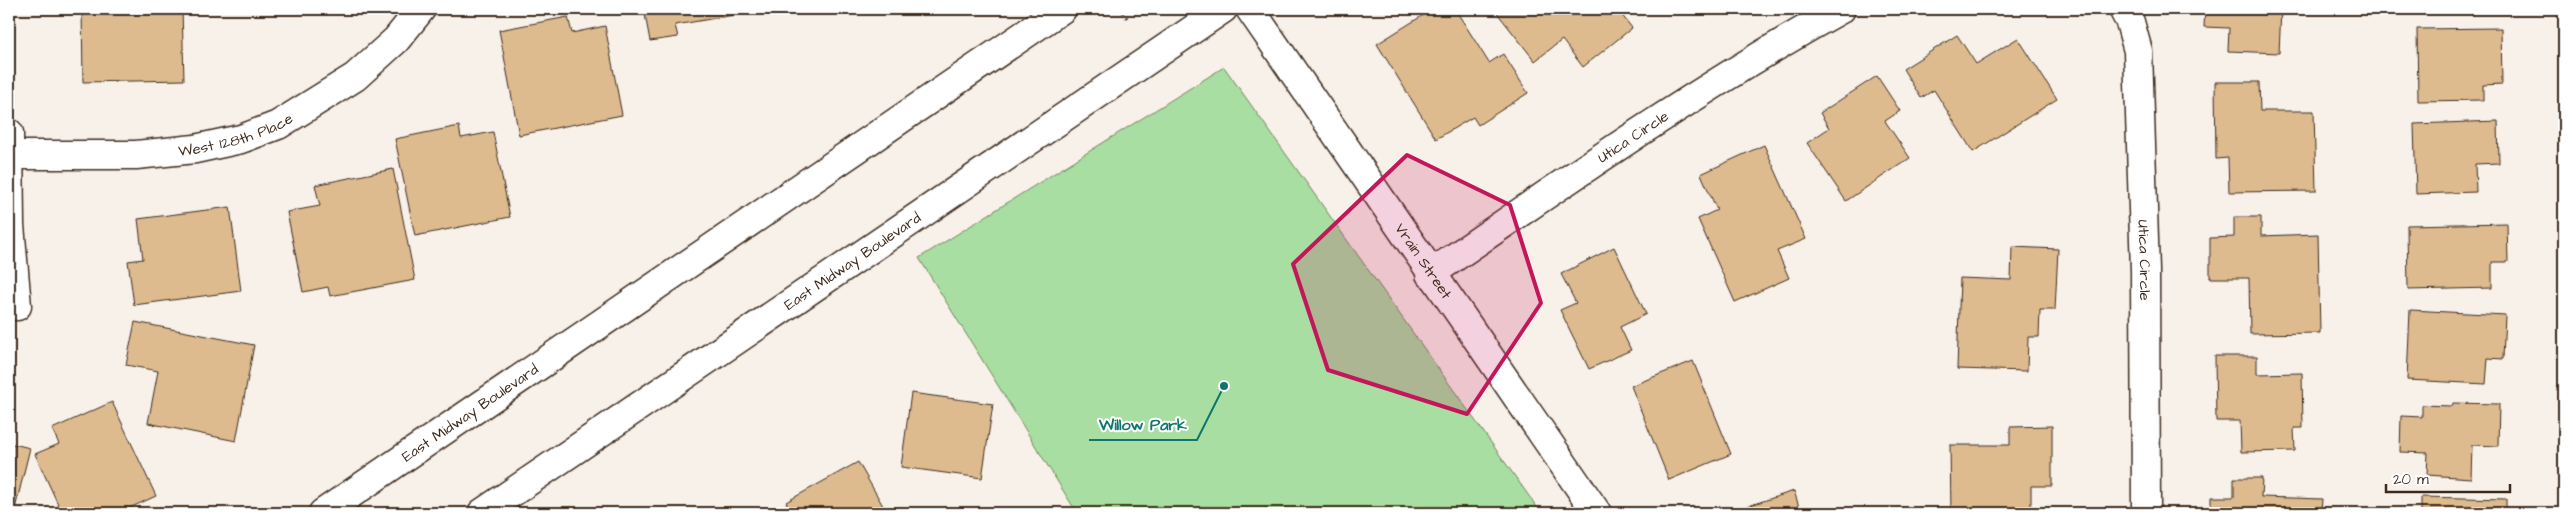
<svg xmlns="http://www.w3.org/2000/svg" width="2573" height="522" font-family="'Architects Daughter',sans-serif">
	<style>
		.green { fill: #a8dea1; stroke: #728460 }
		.building { fill: #ddbb8f; stroke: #3b2a1e }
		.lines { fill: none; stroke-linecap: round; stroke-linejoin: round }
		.minor-casing { stroke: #3b2a1e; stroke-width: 31 }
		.secondary-casing { stroke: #3b2a1e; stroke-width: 31 }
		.path { stroke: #3b2a1e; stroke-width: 3; stroke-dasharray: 5 4; stroke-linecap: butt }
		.minor { stroke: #fff; stroke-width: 28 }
		.secondary { stroke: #fff; stroke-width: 28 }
		.marked { fill: #c2185b; fill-opacity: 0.2; stroke: #c2185b; stroke-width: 4; stroke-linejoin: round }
		.labels { text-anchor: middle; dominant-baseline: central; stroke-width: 4; stroke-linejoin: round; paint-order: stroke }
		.street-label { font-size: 15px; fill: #3b2a1e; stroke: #fff }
		.leader { fill: none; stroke: #0f766e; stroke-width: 2 }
		.callout-dot { fill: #0f766e; stroke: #fff; stroke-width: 2 }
		.callout-label { font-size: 16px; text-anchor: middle; font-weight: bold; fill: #0f766e; stroke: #fff; stroke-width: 4; stroke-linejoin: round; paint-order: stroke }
	</style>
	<rect width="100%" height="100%" fill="#f8f1e9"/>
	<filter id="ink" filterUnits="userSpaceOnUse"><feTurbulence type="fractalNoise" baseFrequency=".02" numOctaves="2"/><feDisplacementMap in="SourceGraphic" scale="10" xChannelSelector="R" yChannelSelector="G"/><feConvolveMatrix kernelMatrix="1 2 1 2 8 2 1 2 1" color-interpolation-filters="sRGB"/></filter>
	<g filter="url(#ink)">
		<path class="green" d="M1224 67 1541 513H1077L919 258Z"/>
		<g class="building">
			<path d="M82 9H182L184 80 83 82Z"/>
			<path d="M644 9H733L734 15 675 25 678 37 650 41Z"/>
			<path d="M1433 9H1455L1489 63 1503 54 1528 93 1478 125 1473 117 1436 139 1377 44Z"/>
			<path d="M1494 9H1596L1601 15 1609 9H1617L1632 28 1583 67 1562 40 1535 61Z"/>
			<path d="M2205 9H2281L2279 53 2228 51 2229 28 2204 27Z"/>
			<path d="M568 17 572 33 605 26 622 115 519 135 499 30Z"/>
			<path d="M2501 28 2502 84 2483 85V100L2418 101 2417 29Z"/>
			<path d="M1957 35 1976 64 2018 38 2057 99 1973 152 1934 90 1921 98 1903 69Z"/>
			<path d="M1877 76 1900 111 1885 121 1910 158 1846 201 1807 143 1829 128 1820 113Z"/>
			<path d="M2215 82H2259L2260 111H2314L2316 191 2229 192 2228 158 2216 159Z"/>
			<path d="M2498 121 2499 163 2475 164 2476 192 2416 194 2414 124Z"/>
			<path d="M459 126 461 138 493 132 510 217 415 236 395 139Z"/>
			<path d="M1764 145 1806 239 1777 251 1789 278 1735 302 1698 219 1717 210 1701 174Z"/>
			<path d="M393 169 415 280 330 296 328 287 303 292 287 212 320 206 315 185Z"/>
			<path d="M230 207 241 291 134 305 128 261 143 259 138 219Z"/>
			<path d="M2234 217H2261V236L2318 234 2320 333 2250 334 2249 278H2210V238L2234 237Z"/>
			<path d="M2507 223 2508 262H2492V288L2408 290 2407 225Z"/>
			<path d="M1614 247 1646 314 1620 327 1631 350 1589 369 1560 310 1576 303 1561 274Z"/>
			<path d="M2012 247 2058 249 2055 310H2040L2039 337H2028L2027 371 1957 369 1960 278 2011 280Z"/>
			<path d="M2410 310 2505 315 2503 359 2488 358 2486 384 2407 380Z"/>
			<path d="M135 322 254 345 236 441 148 423 158 371 126 365Z"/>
			<path d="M2215 356H2257V374L2302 373 2303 428H2294L2295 451 2241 452 2240 421H2216Z"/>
			<path d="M1693 361 1731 454 1669 480 1631 386Z"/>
			<path d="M911 393 993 404 982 478 901 467Z"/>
			<path d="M112 402 156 496 125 510 127 513H62L35 454 59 444 52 429Z"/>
			<path d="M2453 403 2499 404 2498 446 2472 445 2471 478 2427 475 2428 453 2400 452 2401 416 2422 417V405L2452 406Z"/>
			<path d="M2052 426V486H2031V513H1951L1950 445H2010V427Z"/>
			<path d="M9 443 30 448 14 513H9Z"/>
			<path d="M858 462 887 513H792L786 502Z"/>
			<path d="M2234 478H2262L2261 497 2322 499 2321 513H2211V497H2234Z"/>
			<path d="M1794 491 1801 513H1726Z"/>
			<path d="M2421 497 2506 499V513H2421Z"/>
		</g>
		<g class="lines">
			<g class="minor-casing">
				<g id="minor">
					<path id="s1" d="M1250 9 1597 513"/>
					<path id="s2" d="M2123 9 2130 22 2138 51 2145 271 2146 513"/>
					<path d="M9 133 10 225 17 306"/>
					<path id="s3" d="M9 155H136L195 149 241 139 278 125 355 77 396 40 421 9"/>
					<path id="s4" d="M1430 274C1565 182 1699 88 1841 9"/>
				</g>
			</g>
			<g class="secondary-casing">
				<g id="secondary">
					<path id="s5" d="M323 513 1062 9"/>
					<path id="s6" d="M482 513 1223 9"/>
				</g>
			</g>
			<path class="path" d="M1121 9 1127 18"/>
			<use href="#minor" class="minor"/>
			<use href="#secondary" class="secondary"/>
		</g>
	</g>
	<path class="marked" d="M1407 155 1510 205 1541 303 1467 414 1328 370 1293 264Z"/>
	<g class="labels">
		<g class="street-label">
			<text stroke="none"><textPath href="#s3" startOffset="229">West 128th Place</textPath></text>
			<text stroke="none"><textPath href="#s4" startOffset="245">Utica Circle</textPath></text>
			<text stroke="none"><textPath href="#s6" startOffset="448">East Midway Boulevard</textPath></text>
			<text stroke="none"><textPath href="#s2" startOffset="254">Utica Circle</textPath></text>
			<text stroke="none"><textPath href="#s1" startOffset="306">Vrain Street</textPath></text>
			<text stroke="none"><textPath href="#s5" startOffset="178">East Midway Boulevard</textPath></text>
		</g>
	</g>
	<path class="leader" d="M1224 386L1197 440H1089"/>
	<circle class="callout-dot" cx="1224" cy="386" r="5"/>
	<g class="callout-label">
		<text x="1143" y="430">Willow Park</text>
	</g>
	<rect width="2573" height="522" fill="none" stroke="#fff" stroke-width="30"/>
	<rect x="15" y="15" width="2543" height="492" fill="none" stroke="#3b2a1e" stroke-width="2" filter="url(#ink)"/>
	<path d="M2386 484v8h124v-8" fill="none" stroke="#3b2a1e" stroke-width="2.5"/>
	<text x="2393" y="484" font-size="15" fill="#3b2a1e" stroke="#ffffff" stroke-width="4" paint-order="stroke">20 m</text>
</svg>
